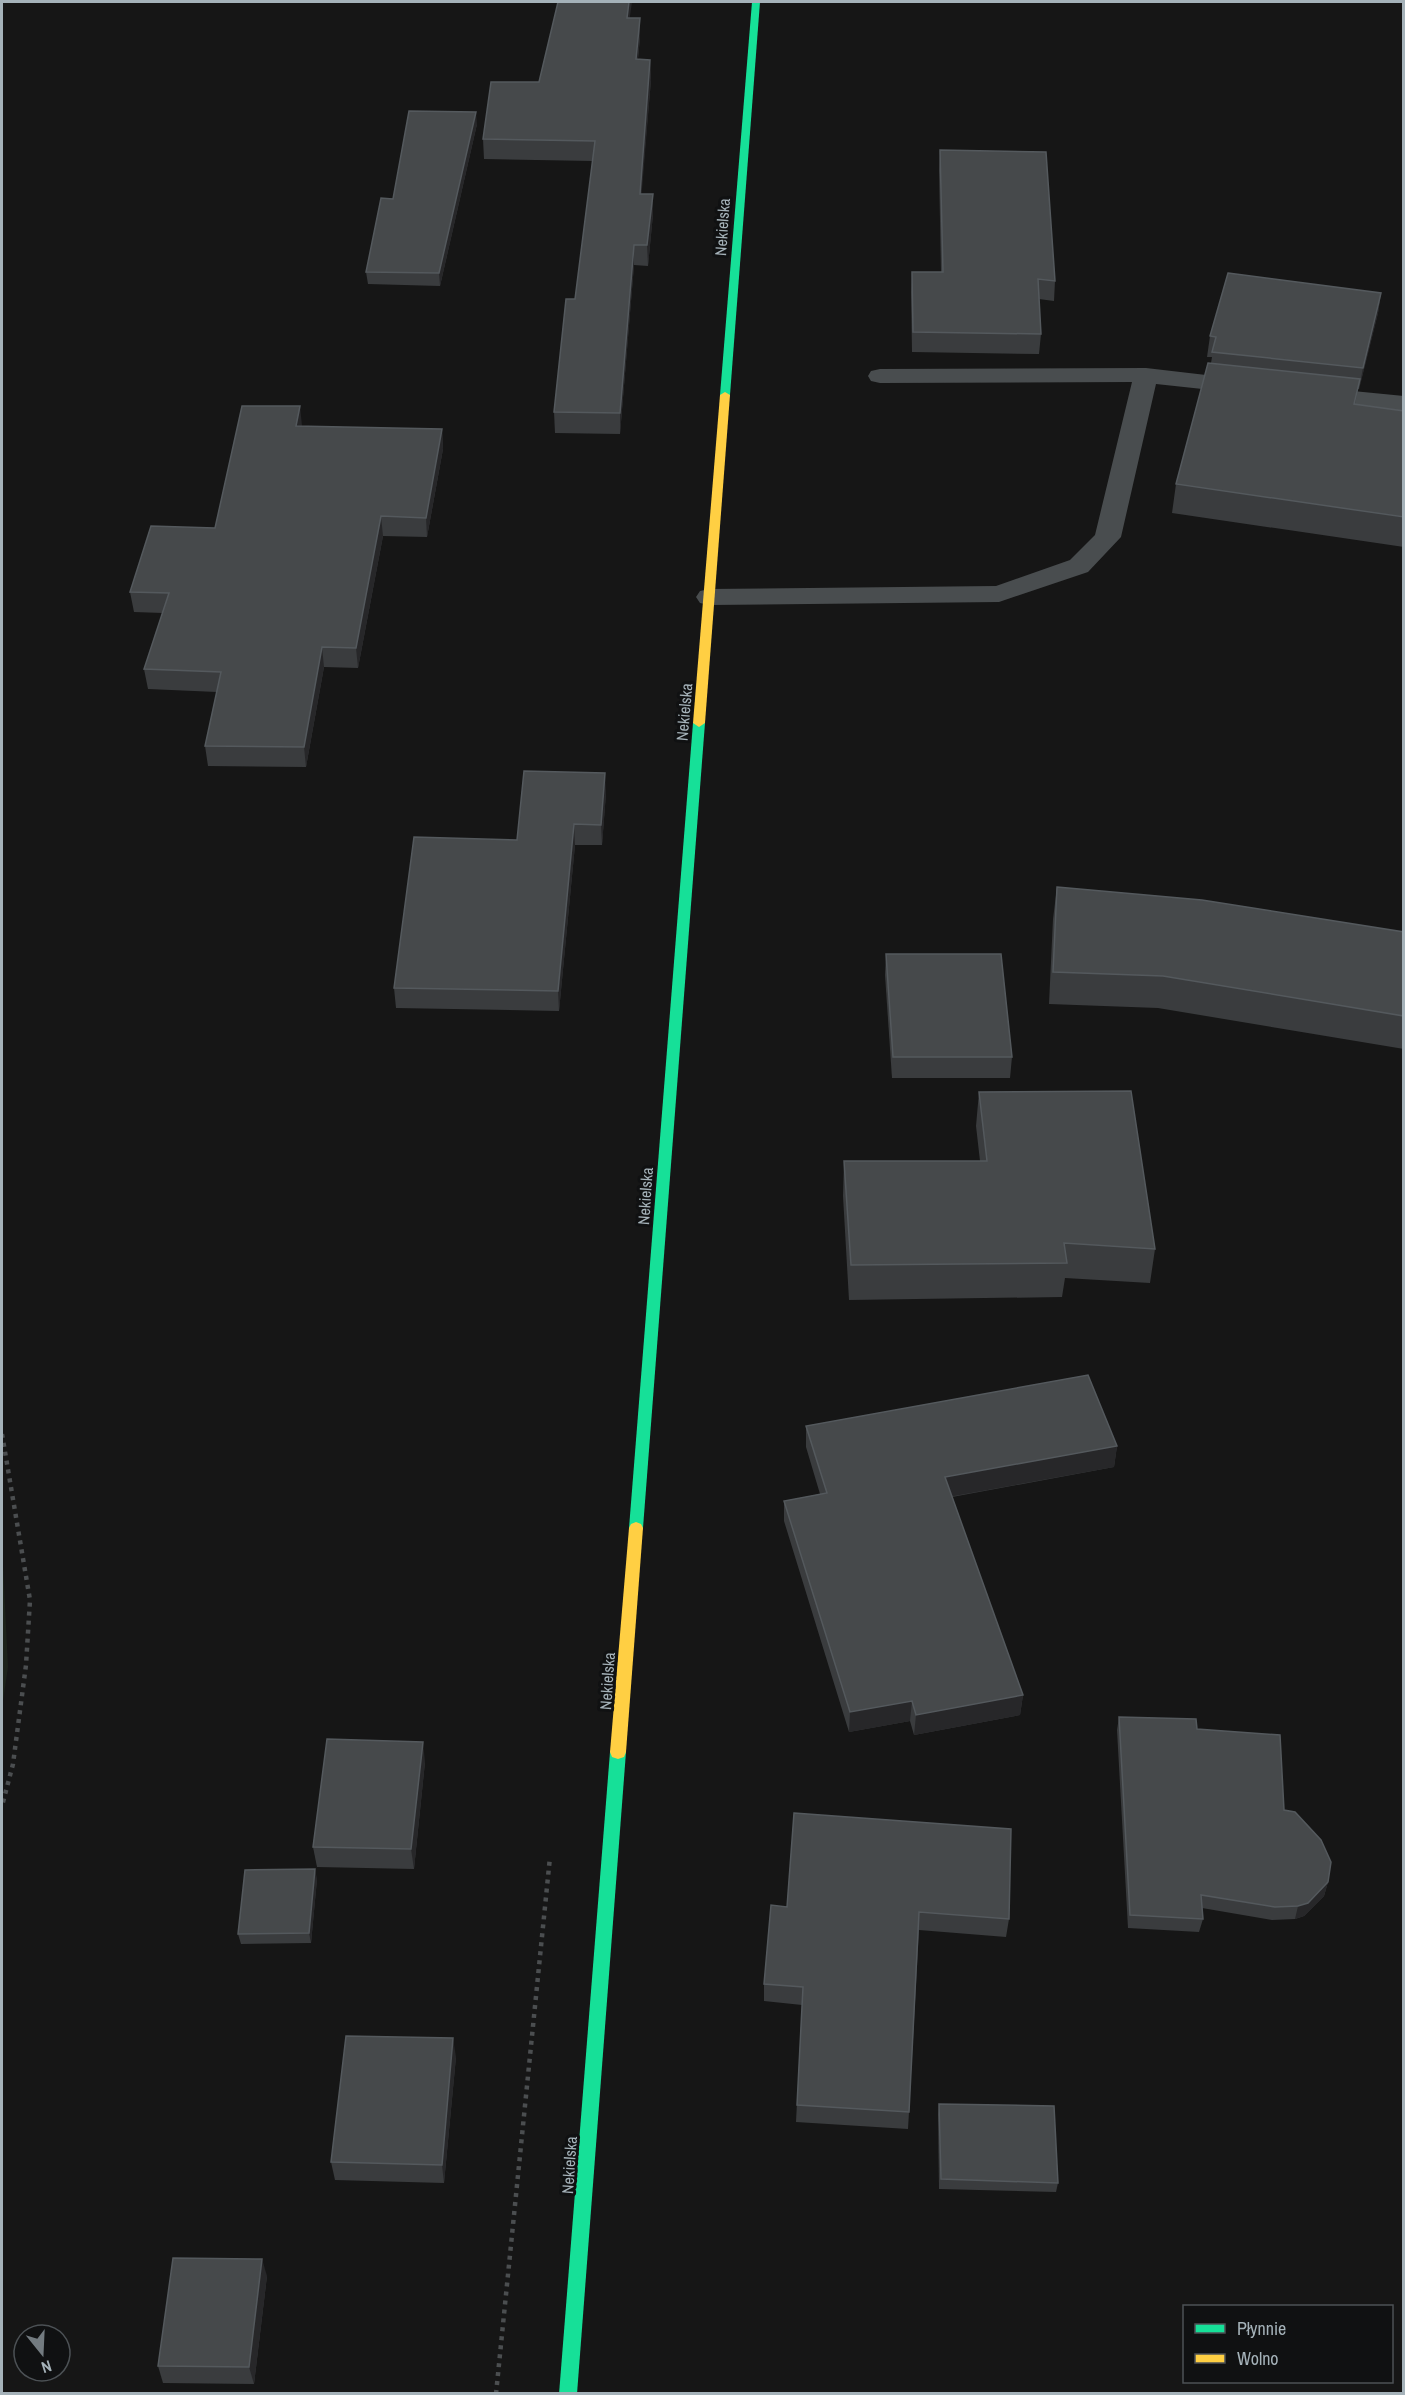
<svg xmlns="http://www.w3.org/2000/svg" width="1405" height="2395" font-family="'Archivo Narrow',sans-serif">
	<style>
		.green { fill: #1d231b }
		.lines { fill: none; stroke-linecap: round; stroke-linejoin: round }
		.path { stroke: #4b4e50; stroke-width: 4.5; stroke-dasharray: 4 5; stroke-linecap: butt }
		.lane { fill: #494d4f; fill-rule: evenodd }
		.fast { fill: #16e098; fill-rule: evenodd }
		.slow { fill: #ffcf43; fill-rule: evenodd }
		.wall { fill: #3a3c3e }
		.shaded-wall { fill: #272729 }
		.building { fill: #46494b; stroke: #54595d; stroke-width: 1.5 }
		.labels { text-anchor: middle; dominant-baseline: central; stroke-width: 6; stroke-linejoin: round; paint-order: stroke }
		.street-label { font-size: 16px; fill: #a5b2b9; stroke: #101112 }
	</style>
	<rect width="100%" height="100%" fill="#161616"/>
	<path class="green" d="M2 1544 8 1667 2 1708Z"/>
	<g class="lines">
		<g class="path">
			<path d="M2 1434 30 1600 26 1665 13 1764 2 1806"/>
			<path d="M496 2394 550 1857"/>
		</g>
		<g class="lane">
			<path d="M1146 368 1249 380 1258 382 1261 387 1258 392 1249 394 1156 384 1121 537 1088 572 999 602 709 605 700 603 696 597 700 591 709 589 996 586 1070 560 1095 535 1132 382 880 383 871 381 868 376 871 371 880 369Z"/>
			<path d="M1312 387 1404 396V411L1303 399 1300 394 1303 389Z"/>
		</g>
		<g class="fast">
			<path d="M752 2H760L730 395 725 398 720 395Z"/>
			<path d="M699 719 705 723 643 1528 641 1532 636 1534 631 1532 629 1528 693 723Z"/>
			<path d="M618 1745 624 1747 626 1752 577 2394H559L610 1752 612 1747Z"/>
		</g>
		<g class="slow">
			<path d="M725 392 730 395 705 723 699 727 693 723 720 395Z"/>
			<path d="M636 1522 641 1524 643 1528 626 1752 624 1757 618 1759 612 1757 610 1752 629 1528 631 1524Z"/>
		</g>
	</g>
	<g class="wall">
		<path d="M630 18H640V37L638 59 650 60 651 80 641 194 653 214 648 266 634 265 620 434 555 433 554 412 575 299 593 161 484 159 483 139Z"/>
		<path d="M477 124 440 286 368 284 366 272 393 199Z"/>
		<path d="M940 150 1055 281 1054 301 1039 299 1041 334 1039 354 912 352 911 292 912 272H941L939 170Z"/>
		<path d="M1381 293 1378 313 1359 389H1358L1355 404 1404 411V547L1172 513 1176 484 1211 363 1212 357H1207L1210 336Z"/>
		<path d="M302 427 442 429 443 449 427 537 383 536 358 668 324 667 306 767 208 766 205 746 217 692 148 689 144 669 163 613 134 612 130 592 215 528Z"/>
		<path d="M606 793 602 845H575L559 1011 396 1008 394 988 517 840Z"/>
		<path d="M1057 887 1404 932V1049L1158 1008 1049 1004 1053 919Z"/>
		<path d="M886 954 1012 1057 1010 1078H892L885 975Z"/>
		<path d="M979 1092 1155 1249 1150 1283 1065 1278 1062 1297 849 1300 843 1196 844 1161H980L976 1126Z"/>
		<path d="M806 1426 1117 1446 1114 1467 952 1497 1023 1695 1020 1715 914 1735 910 1721 849 1732 784 1521V1501L820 1494 806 1447Z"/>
		<path d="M1119 1717 1197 1729 1328 1882 1324 1896 1304 1916 1295 1919 1272 1920 1202 1908 1203 1919 1199 1932 1128 1928 1117 1730Z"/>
		<path d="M425 1762 414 1869 317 1867 313 1847Z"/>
		<path d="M794 1813 1009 1919 1006 1937 919 1930 909 2112 908 2129 796 2122 802 2005 764 2001V1984L787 1907Z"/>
		<path d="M317 1879 311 1943 241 1944 238 1934Z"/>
		<path d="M456 2057 444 2183 335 2180 331 2162Z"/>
		<path d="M939 2104 1058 2183 1056 2192 939 2189 938 2114Z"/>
		<path d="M267 2276 254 2384 163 2383 158 2366Z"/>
	</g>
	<g class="shaded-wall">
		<path d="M629 2H632L627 37V18Z"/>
		<path d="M640 18V37L636 78V59Z"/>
		<path d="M650 60 651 80 640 214V194Z"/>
		<path d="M476 112 477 124 440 286 439 273Z"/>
		<path d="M653 194V214L648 266 647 245Z"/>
		<path d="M634 245V265L620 434V413Z"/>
		<path d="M1381 293 1378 313 1359 389 1363 368Z"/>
		<path d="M300 406 302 426 298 446 296 426Z"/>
		<path d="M442 429 443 449 427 537 426 518Z"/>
		<path d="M381 516 383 536 358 668 356 648Z"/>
		<path d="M322 647 324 667 306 767 304 747Z"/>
		<path d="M605 773 606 793 602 845 601 825Z"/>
		<path d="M574 824 575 845 559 1011 558 991Z"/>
		<path d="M1117 1446 1114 1467 943 1498 945 1477Z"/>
		<path d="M1023 1695 1020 1715 914 1735 916 1715Z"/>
		<path d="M912 1701 910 1721 849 1732 850 1712Z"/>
		<path d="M423 1742 425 1762 414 1869 411 1849Z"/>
		<path d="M315 1869 317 1879 311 1943 309 1933Z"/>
		<path d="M1328 1882 1324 1896 1304 1916 1295 1919 1298 1906Z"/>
		<path d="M453 2038 456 2057 444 2183 442 2165Z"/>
		<path d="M262 2259 267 2276 254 2384 249 2367Z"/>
	</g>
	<g class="building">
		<path d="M558 2H629L627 18H640L636 59 650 60 640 194H653L647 245H634L620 413 554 412 566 299H575L595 141 483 139 491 82H539Z"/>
		<path d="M409 111 476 112 439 273 366 272 381 198 393 199Z"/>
		<path d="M940 150 1046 152 1055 281 1038 279 1041 334 913 332 912 272H943Z"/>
		<path d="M1228 273 1381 293 1363 368 1212 352 1216 337 1210 336Z"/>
		<path d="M1208 363 1360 379 1354 404 1404 411V517L1176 484Z"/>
		<path d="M242 406H300L296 426 442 429 426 518 381 516 356 648 322 647 304 747 205 746 221 672 144 669 169 593 130 592 151 526 215 528Z"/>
		<path d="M524 771 605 773 601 825 574 824 558 991 394 988 414 837 517 840Z"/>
		<path d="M1057 887 1202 900 1404 932V1016L1163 976 1053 972Z"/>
		<path d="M886 954H1001L1012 1057H893Z"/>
		<path d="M1131 1091 1155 1249 1064 1243 1067 1263 851 1265 844 1161H987L979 1092Z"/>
		<path d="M1088 1375 1117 1446 945 1477 1023 1695 916 1715 912 1701 850 1712 784 1501 827 1493 806 1426Z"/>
		<path d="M1119 1717 1196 1719 1197 1729 1280 1735 1284 1810 1295 1812 1321 1840 1331 1862 1328 1882 1308 1903 1298 1906 1275 1907 1201 1895 1203 1919 1130 1915Z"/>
		<path d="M327 1739 423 1742 411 1849 313 1847Z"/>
		<path d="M794 1813 1011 1829 1009 1919 919 1912 909 2112 797 2105 803 1987 764 1984 771 1905 787 1907Z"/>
		<path d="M315 1869 309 1933 238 1934 245 1870Z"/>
		<path d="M346 2036 453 2038 442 2165 331 2162Z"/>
		<path d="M939 2104 1054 2106 1058 2183 941 2179Z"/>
		<path d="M173 2258 262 2259 249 2367 158 2366Z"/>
	</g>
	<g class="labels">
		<g class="street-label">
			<text transform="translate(722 227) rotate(-86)">Nekielska</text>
			<text transform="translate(684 712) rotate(-85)">Nekielska</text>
			<text transform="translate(645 1196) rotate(-86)">Nekielska</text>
			<text transform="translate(607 1681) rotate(-86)">Nekielska</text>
			<text transform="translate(569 2165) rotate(-86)">Nekielska</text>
		</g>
	</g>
	<rect width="1405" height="2395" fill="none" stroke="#a5b2b9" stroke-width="6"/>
	<rect x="1183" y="2305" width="210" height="78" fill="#101112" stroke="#4c5155" stroke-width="1.5"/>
	<rect x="1195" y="2324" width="30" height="9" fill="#16e098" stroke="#4c5155" stroke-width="1.5"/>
	<text x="1237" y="2335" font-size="18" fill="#a5b2b9">Płynnie</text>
	<rect x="1195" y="2354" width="30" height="9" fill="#ffcf43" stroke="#4c5155" stroke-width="1.5"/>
	<text x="1237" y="2365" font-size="18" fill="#a5b2b9">Wolno</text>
	<g transform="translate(42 2353) rotate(162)"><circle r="28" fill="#101112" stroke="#4c5155" stroke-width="1.5"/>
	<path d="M0-4.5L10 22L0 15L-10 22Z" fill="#737b80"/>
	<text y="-9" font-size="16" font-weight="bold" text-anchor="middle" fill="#a5b2b9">N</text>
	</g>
</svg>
